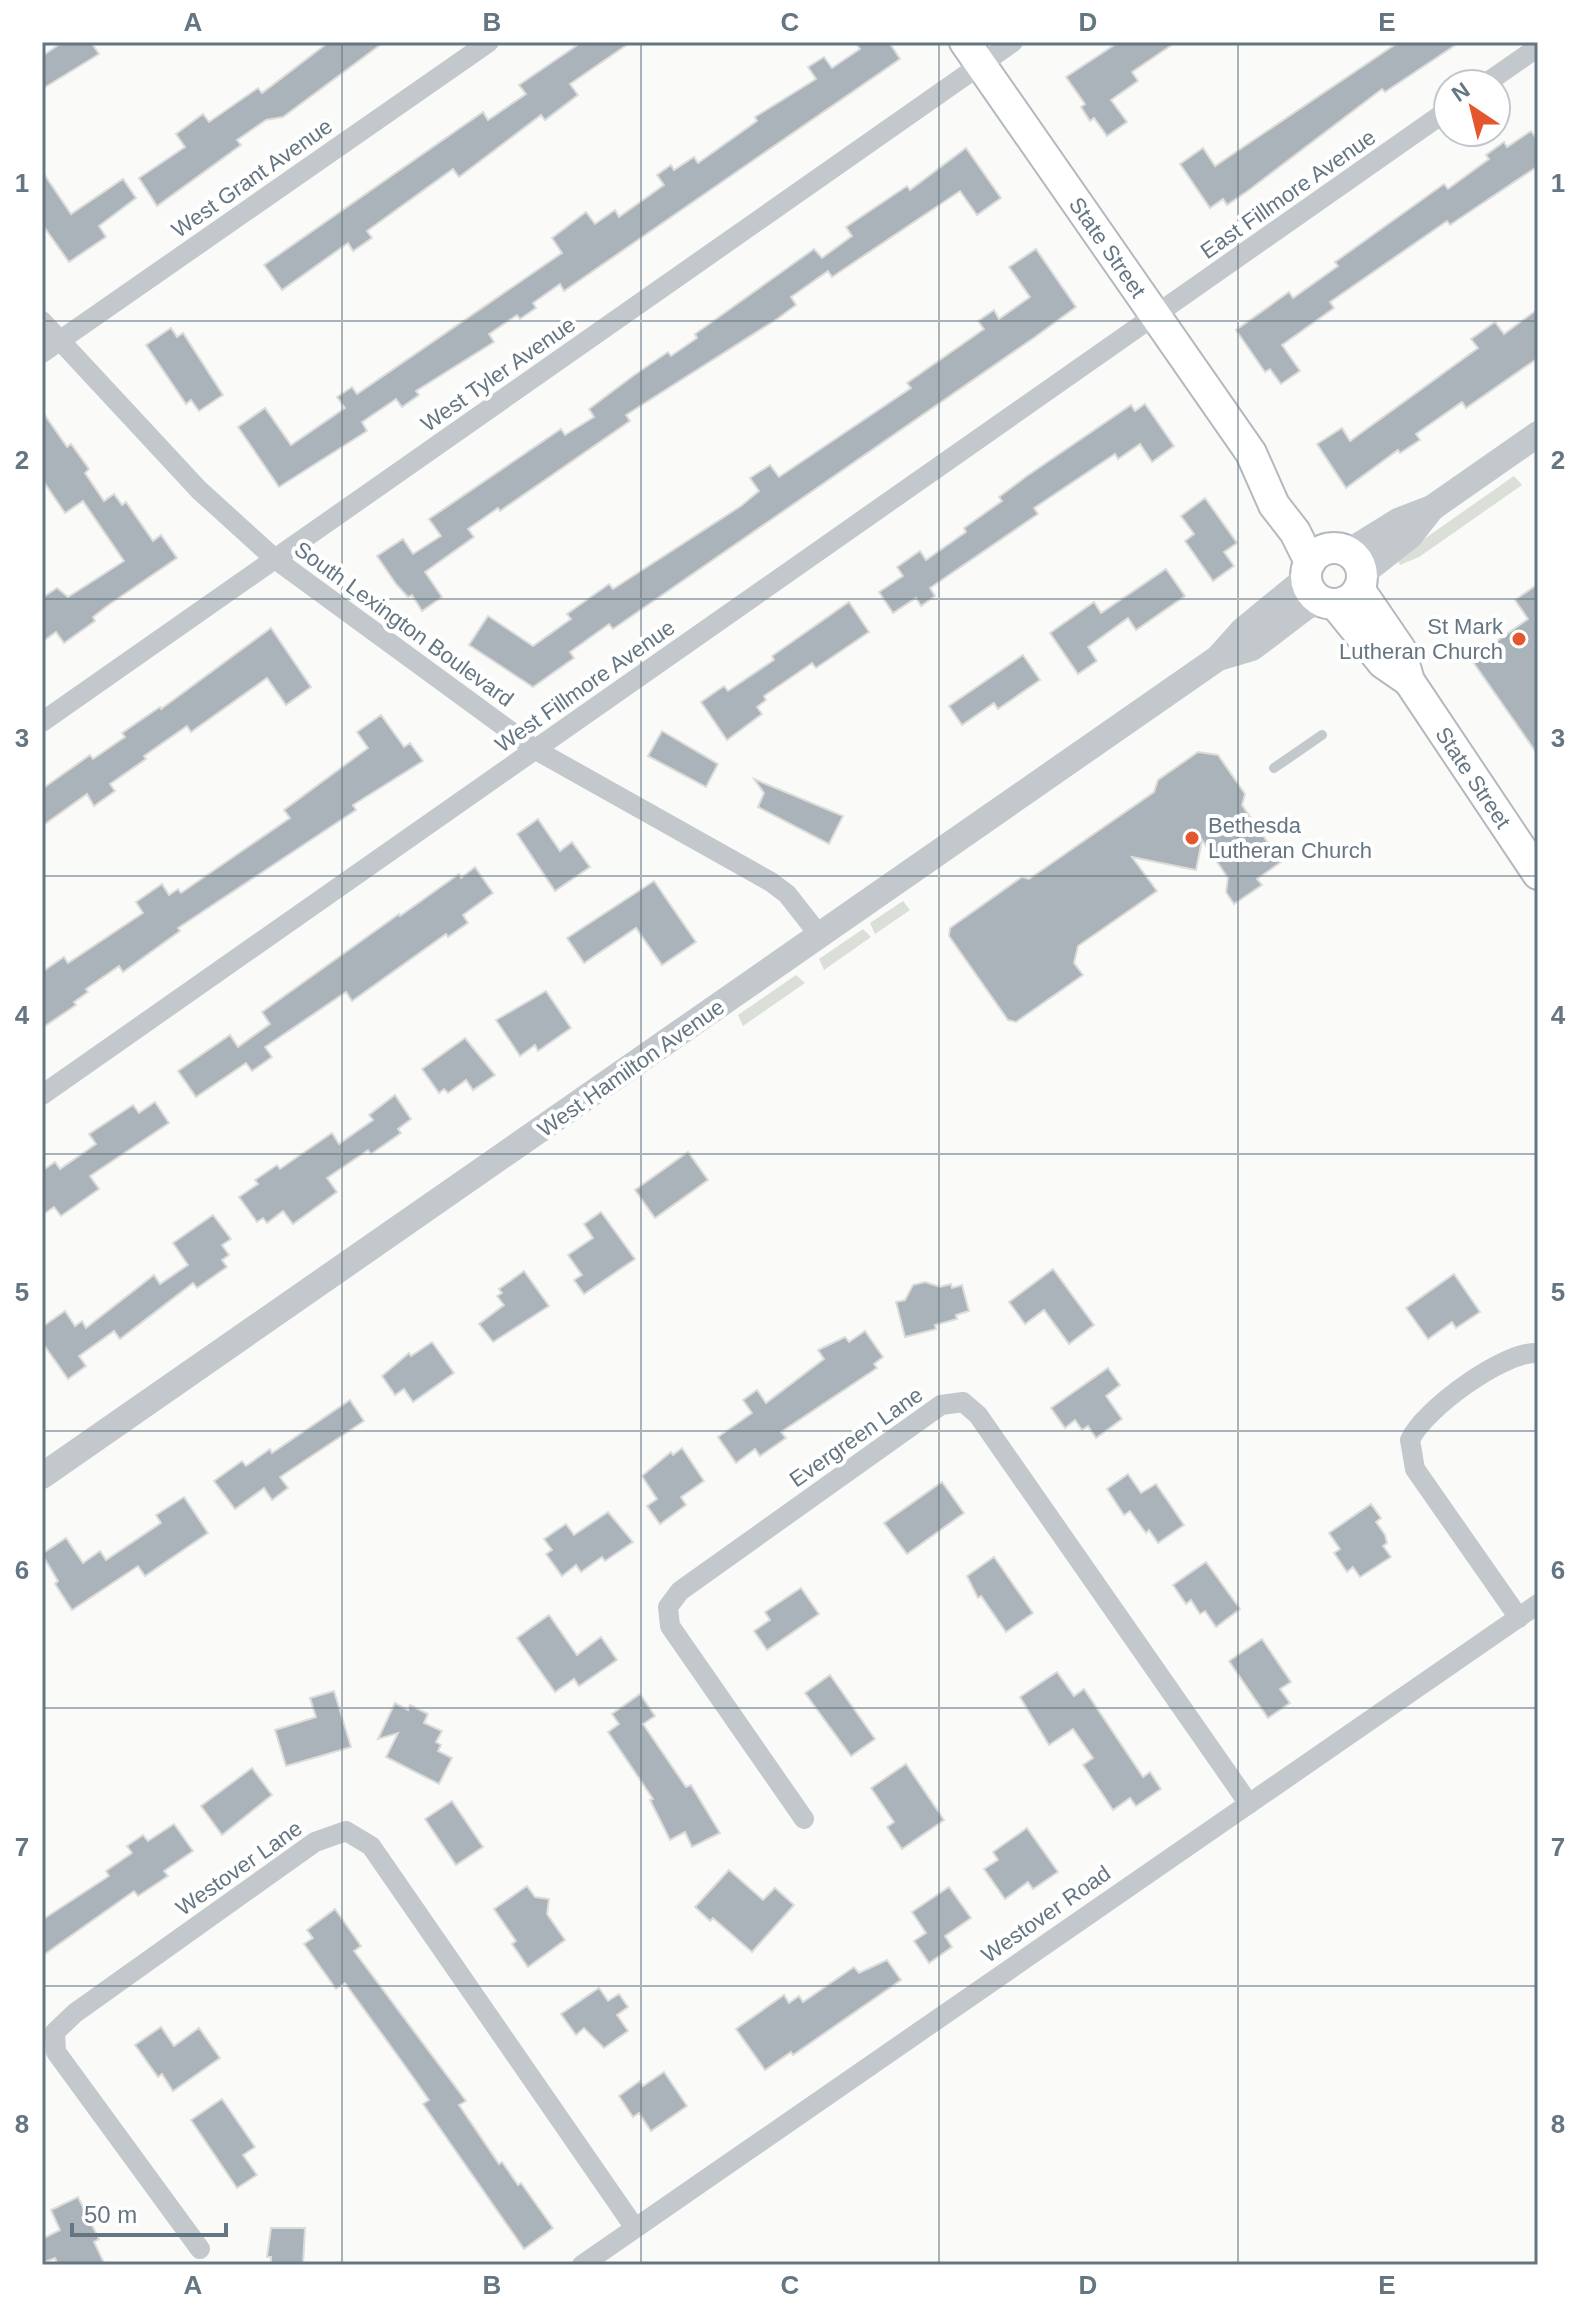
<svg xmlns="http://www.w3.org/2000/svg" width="1580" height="2307" font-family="Arial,sans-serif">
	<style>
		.green { fill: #dadfd7 }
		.building { fill: #aab3b9; stroke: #dcdcda; stroke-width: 2 }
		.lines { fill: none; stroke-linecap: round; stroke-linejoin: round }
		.secondary-casing { stroke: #b3babf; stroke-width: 34 }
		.service { stroke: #c3c8cc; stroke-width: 10 }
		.minor { stroke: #c3c8cc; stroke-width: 20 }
		.tertiary { stroke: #c3c8cc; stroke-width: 26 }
		.secondary { stroke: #fff; stroke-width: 30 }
		.grid { fill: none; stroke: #657683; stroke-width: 2; stroke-opacity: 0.55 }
		.poi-dot { fill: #e4572e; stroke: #fff; stroke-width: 3 }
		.labels { text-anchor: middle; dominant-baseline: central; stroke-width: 8; stroke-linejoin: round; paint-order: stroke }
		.street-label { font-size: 22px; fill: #657683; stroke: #fff }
		.poi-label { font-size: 22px; fill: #657683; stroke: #fff; text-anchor: end }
		.neatline { fill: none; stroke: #657683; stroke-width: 3 }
		.grid-label { font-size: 26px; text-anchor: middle; font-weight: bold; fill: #657683 }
	</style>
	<rect width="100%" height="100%" fill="#fafaf8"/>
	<g class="green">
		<path d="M1514 476 1522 485 1419 557 1400 565 1397 558Z"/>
		<path d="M903 901 910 910 875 934 870 923Z"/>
		<path d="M863 929 871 937 824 970 819 959Z"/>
		<path d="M796 975 805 983 743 1026 738 1015Z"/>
	</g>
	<g class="building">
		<path d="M63 42H91L99 54 42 89V56Z"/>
		<path d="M329 42H384L283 117 266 120 237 140 241 145 157 206 139 178 185 147 176 134 203 114 209 122 258 88 262 93Z"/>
		<path d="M582 42H631L570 84 578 95 545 120 541 115 459 177 453 169 367 231 372 238 353 251 348 243 282 290 264 265 483 112 488 120 526 94 519 85Z"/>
		<path d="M855 42H889L900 59 564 291 560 284 533 303 536 308 520 319 517 315 489 334 494 342 416 391 419 395 402 407 396 399 362 422 367 431 279 487 238 427 265 408 291 445 345 408 337 397 352 387 357 394 562 253 552 238 586 212 595 224 615 210 619 217 664 185 657 175 671 165 674 170 694 157 698 163 757 121 755 117 816 79 808 67 824 57 832 68 860 49Z"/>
		<path d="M1119 42H1176L1132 72 1138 81 1111 100 1127 122 1107 136 1094 118 1090 121 1081 107 1085 104 1066 77Z"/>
		<path d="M1399 42H1460L1385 92 1382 89 1249 190 1227 205 1223 199 1210 208 1180 164 1203 148 1215 166Z"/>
		<path d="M1531 131 1538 141V166L1450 225 1447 221 1330 302 1334 308 1282 345 1300 371 1281 384 1270 369 1265 372 1236 330 1289 292 1293 298 1338 266 1335 262 1444 184 1448 189 1489 159 1486 155 1504 142 1507 147Z"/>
		<path d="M966 148 1001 198 977 215 960 191 832 277 828 271 791 297 796 305 777 319 626 415 630 421 500 511 498 508 468 529 474 537 425 572 442 597 422 611 412 595 408 597 396 584 377 556 403 539 413 554 441 536 429 519 561 429 565 435 594 417 589 409 633 376 668 352 671 356 697 338 695 334 814 249 822 258 852 236 846 227 907 186 910 190Z"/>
		<path d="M42 171 71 214 123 179 136 198 99 226 106 237 69 262 42 224Z"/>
		<path d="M1036 249 1076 307 1035 337 613 629 609 624 570 652 574 658 533 687 469 645 488 616 533 646 571 619 567 614 609 584 613 589 741 506 759 491 750 478 770 465 779 477 911 388 907 383 984 329 978 321 994 310 999 319 1030 297 1009 267Z"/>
		<path d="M1538 309V358L1466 408 1462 402 1416 434 1420 440 1400 453 1398 450 1346 488 1317 444 1342 428 1350 441 1478 348 1471 339 1495 322 1504 334Z"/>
		<path d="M171 328 177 337 183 333 223 395 199 411 191 400 186 404 146 345Z"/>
		<path d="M1145 404 1174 446 1152 462 1140 444 1118 459 1115 454 1034 508 1038 514 930 588 935 596 921 606 916 598 893 613 879 592 903 576 897 567 920 551 926 560 966 532 964 528 1002 501 999 497 1027 476 1131 405 1135 411Z"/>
		<path d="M42 411 67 447 71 444 89 469 85 473 104 501 114 494 122 505 126 502 153 541 161 535 177 558 107 606 93 617 95 621 64 643 56 632 42 642V598L57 588 68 597 124 561 83 501 65 513 42 479Z"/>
		<path d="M1205 498 1237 543 1224 552 1234 566 1213 581 1185 541 1194 534 1181 516Z"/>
		<path d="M1166 569 1185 596 1136 630 1128 618 1088 647 1097 661 1078 674 1050 633 1094 602 1101 613Z"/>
		<path d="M1538 584V755L1471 659 1528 619 1515 600Z"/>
		<path d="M849 602 869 632 816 668 812 663 764 696 766 700 757 707 762 714 727 740 701 702 724 686 728 691 774 660 772 656Z"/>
		<path d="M271 628 311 687 286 705 267 678 191 732 187 726 144 756 146 759 110 784 115 791 94 806 87 794 42 826V789L90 755 93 759 125 737 122 733 160 707 161 709Z"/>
		<path d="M1023 655 1040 680 998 709 994 703 962 725 949 706Z"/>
		<path d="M381 715 404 747 410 743 423 761 353 805 356 810 178 928 180 931 123 972 119 966 86 989 88 992 74 1002 76 1005 42 1028V972L64 957 68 963 143 913 136 902 162 884 169 895 178 889 181 893 290 818 284 810 368 748 357 732Z"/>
		<path d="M662 731 718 764 706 787 648 756Z"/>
		<path d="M1198 752 1218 755 1245 794 1242 805 1281 862 1257 879 1262 885 1234 904 1226 892 1228 878 1202 840 1196 870 1132 857 1157 891 1078 946 1074 963 1083 975 1016 1022 1008 1020 949 936 950 928 1022 877 1029 879 1154 792 1158 780Z"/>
		<path d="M754 779 843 816 829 844 758 807 764 793Z"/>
		<path d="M538 819 560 851 572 842 590 867 555 891 517 834Z"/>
		<path d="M475 867 493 893 463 915 468 923 448 937 446 934 352 1001 346 992 265 1047 272 1057 252 1071 246 1063 196 1097 178 1071 230 1035 238 1047 270 1024 262 1012 399 914 400 916 459 874 461 878Z"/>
		<path d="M654 881 696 942 662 965 636 928 584 963 567 938Z"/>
		<path d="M546 991 571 1028 538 1051 535 1045 520 1056 496 1020Z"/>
		<path d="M465 1038 495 1075 473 1090 466 1080 448 1093 444 1089 439 1093 422 1069Z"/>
		<path d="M395 1095 411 1119 398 1129 401 1133 371 1154 368 1150 327 1178 337 1192 293 1224 283 1211 267 1223 263 1218 257 1222 239 1197 258 1184 255 1180 277 1165 280 1169 332 1133 339 1144 373 1120 369 1115Z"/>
		<path d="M155 1102 169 1123 90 1176 99 1189 61 1216 54 1207 42 1215V1171L55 1162 60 1169 96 1144 89 1134 133 1105 139 1113Z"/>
		<path d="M688 1152 708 1180 655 1218 635 1190Z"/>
		<path d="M601 1212 635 1259 584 1294 574 1280 582 1275 568 1255 593 1238 584 1224Z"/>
		<path d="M213 1215 231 1239 222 1245 229 1255 222 1260 227 1267 197 1288 193 1283 120 1339 114 1331 79 1356 86 1366 68 1379 42 1342V1327L65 1311 75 1326 82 1321 86 1328 154 1275 160 1284 188 1265 173 1243Z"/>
		<path d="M1053 1269 1094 1325 1069 1344 1044 1310 1025 1324 1009 1302Z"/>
		<path d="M524 1271 549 1306 493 1342 479 1324 504 1305 497 1296 502 1293 499 1289Z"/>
		<path d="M1454 1274 1480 1312 1456 1328 1452 1322 1428 1339 1406 1308Z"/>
		<path d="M925 1282 940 1287 951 1284 952 1288 962 1285 969 1311 956 1315 957 1319 935 1325 936 1329 905 1337 896 1302 905 1300 913 1285Z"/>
		<path d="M865 1331 883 1357 874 1364 877 1368 781 1432 786 1438 760 1456 755 1449 736 1463 718 1437 752 1413 743 1400 757 1390 766 1403 824 1359 818 1350 845 1337 849 1342Z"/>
		<path d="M432 1342 454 1373 413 1402 404 1389 395 1395 382 1376 409 1353 411 1356Z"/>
		<path d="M1108 1368 1120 1385 1106 1396 1122 1419 1096 1438 1088 1426 1082 1430 1075 1420 1065 1428 1051 1408Z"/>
		<path d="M350 1400 364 1421 280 1477 288 1488 272 1500 264 1488 235 1509 214 1481 242 1461 246 1466 270 1449 272 1453Z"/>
		<path d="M682 1448 704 1481 681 1497 686 1505 660 1524 647 1506 657 1499 642 1476 671 1452 673 1455Z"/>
		<path d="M1128 1474 1141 1493 1156 1484 1184 1525 1158 1543 1149 1530 1146 1533 1130 1511 1124 1515 1107 1489Z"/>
		<path d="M942 1482 964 1513 907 1554 884 1523Z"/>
		<path d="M184 1497 208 1533 145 1576 138 1566 72 1610 55 1584 58 1581 42 1554 66 1538 83 1563 100 1551 106 1560 161 1523 156 1515Z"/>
		<path d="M1371 1504 1381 1518 1376 1522 1385 1535 1387 1543 1383 1546 1391 1557 1360 1577 1353 1567 1347 1572 1334 1553 1340 1549 1329 1533Z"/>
		<path d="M608 1512 633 1542 605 1561 602 1557 581 1572 576 1565 562 1576 546 1554 552 1550 544 1539 566 1524 574 1535Z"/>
		<path d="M994 1557 1033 1613 1006 1632 981 1596 978 1598 967 1576Z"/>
		<path d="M1206 1562 1240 1609 1216 1627 1205 1611 1200 1614 1191 1600 1186 1604 1173 1585Z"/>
		<path d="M801 1588 819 1614 767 1650 754 1631 770 1620 765 1612Z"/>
		<path d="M549 1615 577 1655 601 1637 617 1660 579 1686 574 1679 555 1692 517 1638Z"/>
		<path d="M1262 1639 1291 1682 1280 1689 1290 1703 1268 1718 1229 1661Z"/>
		<path d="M1057 1672 1074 1696 1084 1689 1143 1777 1150 1772 1161 1789 1136 1806 1130 1798 1113 1810 1083 1765 1093 1758 1073 1729 1049 1745 1020 1697Z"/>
		<path d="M830 1675 875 1739 851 1756 805 1693Z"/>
		<path d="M334 1691 351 1747 286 1766 275 1730 316 1717 310 1698Z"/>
		<path d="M640 1694 655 1716 643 1724 686 1787 691 1785 720 1833 692 1847 685 1832 670 1840 650 1800 653 1799 608 1732 619 1724 612 1714Z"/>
		<path d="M395 1703 408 1710 410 1705 428 1714 424 1723 442 1731 436 1742 441 1745 438 1751 452 1758 439 1784 386 1757 398 1733 378 1739Z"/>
		<path d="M906 1764 944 1820 902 1849 887 1827 894 1822 871 1788Z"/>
		<path d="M252 1768 272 1795 222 1835 201 1806Z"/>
		<path d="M452 1801 483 1847 456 1865 425 1819Z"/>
		<path d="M174 1824 193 1851 164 1871 168 1876 138 1896 134 1891 42 1956V1920L109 1876 106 1871 132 1853 127 1846 143 1835 148 1841Z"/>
		<path d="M1027 1828 1058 1872 1033 1889 1028 1882 1005 1899 984 1869 998 1860 993 1852Z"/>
		<path d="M729 1870 763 1900 775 1888 794 1905 752 1952 713 1918 710 1921 695 1907Z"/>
		<path d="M527 1886 535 1897 549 1899 547 1914 565 1940 528 1967 512 1944 516 1941 494 1909Z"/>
		<path d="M949 1887 971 1918 945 1936 952 1947 929 1963 914 1941 926 1933 912 1912Z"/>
		<path d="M335 1909 361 1946 354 1951 466 2101 459 2105 499 2164 502 2162 518 2185 521 2183 553 2228 524 2249 423 2104 429 2100 408 2070 345 1983 336 1989 304 1944 313 1938 307 1930Z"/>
		<path d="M887 1960 901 1980 793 2055 791 2052 765 2070 736 2029 784 1995 789 2003 799 1996 803 2002 854 1967 859 1973Z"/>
		<path d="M599 1988 608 2001 619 1994 628 2007 617 2015 628 2031 604 2048 584 2028 576 2035 561 2014Z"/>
		<path d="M161 2027 174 2046 199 2028 220 2058 173 2091 162 2074 158 2077 135 2045Z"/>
		<path d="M664 2072 687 2106 651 2131 639 2113 633 2117 619 2096 640 2081 643 2086Z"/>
		<path d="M222 2099 255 2147 243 2155 257 2175 237 2188 191 2120Z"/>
		<path d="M78 2197 99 2239 94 2242 105 2265H58L55 2258 42 2263V2239L60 2230 51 2210Z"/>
		<path d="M271 2228H305L303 2265H271V2257H267Z"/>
	</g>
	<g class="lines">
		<g class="secondary-casing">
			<g id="secondary">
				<path id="s1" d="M965 42 1251 453 1274 505 1295 532 1310 562"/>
				<circle cx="1334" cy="576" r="28"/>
				<path id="s2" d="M1359 589 1400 649 1409 681 1538 874"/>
				<path d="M1336 605 1383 663 1409 681"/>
			</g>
		</g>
		<path class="service" d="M1274 768 1322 735"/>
		<g class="minor">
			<path d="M1485 84 1538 47"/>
			<path d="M42 321 199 490 275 559 536 750 771 882 787 894 820 936"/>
			<path d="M42 353 489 42"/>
			<path d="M42 722 1013 42"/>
			<path d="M42 1095 1448 110"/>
			<path d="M1519 1618 1415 1469 1410 1440C1423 1410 1505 1350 1538 1353"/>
			<path d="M804 1819 670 1626 668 1607 680 1591 941 1405 963 1402 978 1415 1249 1804"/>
			<path d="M200 2249 56 2052 55 2032 75 2013 315 1842 346 1831 371 1846 635 2228"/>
			<path d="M582 2265 1538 1604"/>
		</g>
		<g class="tertiary">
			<path d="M1348 552 1398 521 1432 508 1538 434"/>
			<path d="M1363 573 1410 536 1432 508"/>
			<path d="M1218 658 1252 648 1306 607 1321 601"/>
			<path d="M42 1476 1218 658 1243 630 1305 579"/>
		</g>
		<use href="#secondary" class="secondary"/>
	</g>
	<path class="grid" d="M342 42V2265M641 42V2265M939 42V2265M1238 42V2265M42 321H1538M42 599H1538M42 876H1538M42 1154H1538M42 1431H1538M42 1708H1538M42 1986H1538"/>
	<g class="poi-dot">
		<circle cx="1519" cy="639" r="8"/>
		<circle cx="1192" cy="838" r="8"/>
	</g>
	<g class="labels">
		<g class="street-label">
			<text transform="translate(252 178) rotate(-35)">West Grant Avenue</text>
			<text transform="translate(1288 194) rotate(-35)">East Fillmore Avenue</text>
			<text stroke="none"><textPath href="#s1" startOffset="250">State Street</textPath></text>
			<text transform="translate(498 374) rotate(-35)">West Tyler Avenue</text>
			<text transform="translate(404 624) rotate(36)">South Lexington Boulevard</text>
			<text transform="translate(585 686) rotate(-35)">West Fillmore Avenue</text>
			<text stroke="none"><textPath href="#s2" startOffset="222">State Street</textPath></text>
			<text transform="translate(631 1068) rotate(-35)">West Hamilton Avenue</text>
			<text transform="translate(856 1437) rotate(-35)">Evergreen Lane</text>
			<text transform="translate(239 1868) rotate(-35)">Westover Lane</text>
			<text transform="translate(1046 1914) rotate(-35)">Westover Road</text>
		</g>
		<g class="poi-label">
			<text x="1503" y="626">St Mark<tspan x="1503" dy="25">Lutheran Church</tspan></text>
			<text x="1208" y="825" text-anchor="start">Bethesda<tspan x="1208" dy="25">Lutheran Church</tspan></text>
		</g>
	</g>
	<rect width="1580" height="2307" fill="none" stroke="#ffffff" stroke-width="88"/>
	<g transform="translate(1472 108) rotate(325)"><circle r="38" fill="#ffffff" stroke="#c1c8cd" stroke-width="2"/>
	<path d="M0-6L14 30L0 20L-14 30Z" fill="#e4572e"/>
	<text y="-12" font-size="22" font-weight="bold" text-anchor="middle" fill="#657683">N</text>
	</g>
	<path d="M72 2223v12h154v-12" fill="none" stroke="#657683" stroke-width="4"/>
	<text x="84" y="2223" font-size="24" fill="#657683" stroke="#ffffff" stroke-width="6" paint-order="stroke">50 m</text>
	<rect x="44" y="44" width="1492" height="2219" class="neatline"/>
	<g class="grid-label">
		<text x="193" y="31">A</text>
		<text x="492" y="31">B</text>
		<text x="790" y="31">C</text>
		<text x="1088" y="31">D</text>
		<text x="1387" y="31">E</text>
		<text x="22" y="192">1</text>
		<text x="1558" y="192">1</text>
		<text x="22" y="469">2</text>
		<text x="1558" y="469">2</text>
		<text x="22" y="747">3</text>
		<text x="1558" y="747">3</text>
		<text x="22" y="1024">4</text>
		<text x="1558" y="1024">4</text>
		<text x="22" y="1301">5</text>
		<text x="1558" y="1301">5</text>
		<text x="22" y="1579">6</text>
		<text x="1558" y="1579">6</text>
		<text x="22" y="1856">7</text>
		<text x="1558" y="1856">7</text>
		<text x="22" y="2133">8</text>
		<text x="1558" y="2133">8</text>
		<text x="193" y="2294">A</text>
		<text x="492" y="2294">B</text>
		<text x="790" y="2294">C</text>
		<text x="1088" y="2294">D</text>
		<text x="1387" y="2294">E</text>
	</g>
</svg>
